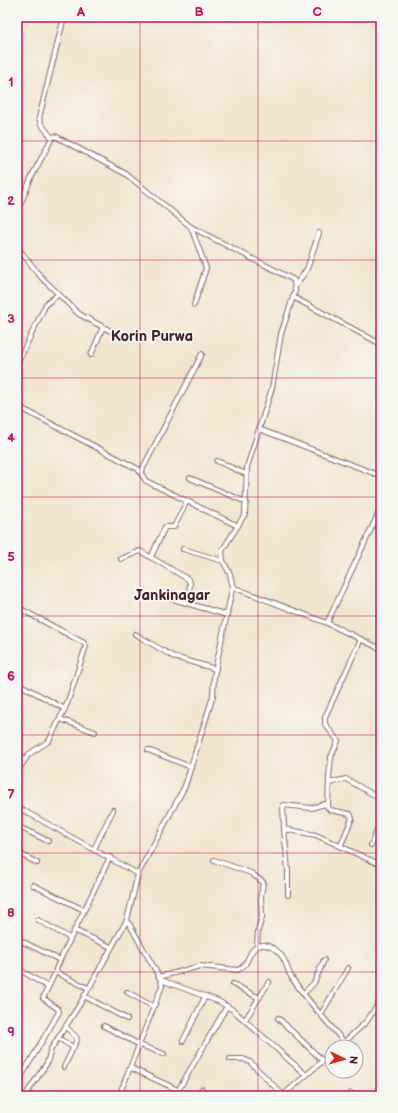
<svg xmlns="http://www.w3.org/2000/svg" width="398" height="1113" font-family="'Balsamiq Sans',sans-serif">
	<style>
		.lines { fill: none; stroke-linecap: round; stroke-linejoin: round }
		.minor-casing { stroke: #846464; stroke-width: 6 }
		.minor { stroke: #fff; stroke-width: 4 }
		.grid { fill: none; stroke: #c2185b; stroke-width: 1; stroke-opacity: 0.55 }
		.labels { text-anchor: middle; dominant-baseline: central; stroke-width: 4; stroke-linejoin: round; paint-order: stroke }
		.quarter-label { font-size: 15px; font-weight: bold; fill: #4a1f2b; stroke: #f6f6f2 }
		.neatline { fill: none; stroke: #c2185b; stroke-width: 1.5 }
		.grid-label { font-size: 13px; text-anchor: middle; font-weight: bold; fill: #c2185b }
	</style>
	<rect width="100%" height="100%" fill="#f6f6f2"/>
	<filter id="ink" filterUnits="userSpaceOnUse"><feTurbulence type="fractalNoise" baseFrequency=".025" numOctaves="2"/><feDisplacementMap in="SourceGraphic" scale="8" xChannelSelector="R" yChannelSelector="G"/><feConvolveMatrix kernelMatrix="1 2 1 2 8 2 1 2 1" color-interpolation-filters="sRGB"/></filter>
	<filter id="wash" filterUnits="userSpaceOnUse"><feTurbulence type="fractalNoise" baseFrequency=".012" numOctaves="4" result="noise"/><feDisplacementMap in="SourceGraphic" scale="16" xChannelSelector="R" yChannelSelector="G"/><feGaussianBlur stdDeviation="0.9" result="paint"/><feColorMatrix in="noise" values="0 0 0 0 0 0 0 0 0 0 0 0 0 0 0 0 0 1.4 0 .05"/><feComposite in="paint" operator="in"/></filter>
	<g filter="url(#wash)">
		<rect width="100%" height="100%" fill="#f1e5cd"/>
	</g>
	<g filter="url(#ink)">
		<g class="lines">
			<g class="minor-casing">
				<g id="minor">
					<path d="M52 138 41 124 39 118 64 17"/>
					<path d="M17 212 32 176 52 138 55 136 126 174 191 227 294 280 295 291 281 334 272 388 247 467 245 514 222 551 223 561 230 574 232 583 235 588 327 623 381 649"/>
					<path d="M191 227 206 268 194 305"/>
					<path d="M17 249 22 253 41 277 79 314 118 335"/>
					<path d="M296 285 307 269 319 233"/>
					<path d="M293 297 381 344"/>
					<path d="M91 355 103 327"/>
					<path d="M17 364 46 304 59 294"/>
					<path d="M17 406 138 469 146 481 238 526"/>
					<path d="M259 429 381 476"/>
					<path d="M217 461 246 474"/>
					<path d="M141 472 202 354"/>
					<path d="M190 478 246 502"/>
					<path d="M183 549 223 561"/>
					<path d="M151 557 165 527H174L187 501"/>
					<path d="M121 559 140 551 188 579 190 583 188 603"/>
					<path d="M159 595 227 615"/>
					<path d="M17 607 84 643 86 646 67 704 49 741 29 754 17 772"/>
					<path d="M327 623 381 508"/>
					<path d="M135 634 174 657 216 669"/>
					<path d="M17 653 19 649"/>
					<path d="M17 683 65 709"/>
					<path d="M60 719 95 732"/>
					<path d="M148 750 191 767"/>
					<path d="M17 756 25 760"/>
					<path d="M329 783 346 779 381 799"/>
					<path d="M17 807 138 874 127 920 161 980 162 986 119 1096"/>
					<path d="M328 807 329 777 331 757 338 741 325 724V717L361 639"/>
					<path d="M17 826 48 841"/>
					<path d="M284 829 283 805 311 808 325 804 330 810 350 814 352 818 341 845"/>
					<path d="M371 845 381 820"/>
					<path d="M94 849 113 810"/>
					<path d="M17 852 37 863"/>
					<path d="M214 860 251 873 263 882 261 896 262 917 258 930 257 946"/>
					<path d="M138 874 185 786 213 696 214 676 233 585"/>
					<path d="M33 885 84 910"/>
					<path d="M288 895V870L284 829 316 835 381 865"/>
					<path d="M38 920 70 938"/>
					<path d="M74 930 111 947"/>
					<path d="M17 939 60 960 56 969 57 973 88 988"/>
					<path d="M60 960 110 857"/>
					<path d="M17 968 48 987"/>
					<path d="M159 977 200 966 238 970C250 965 248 949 258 946 265 943 273 947 278 952 287 959 286 969 292 978 307 1001 327 1021 344 1042"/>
					<path d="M161 980 218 1001 233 1010 306 1075"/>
					<path d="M233 984 259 998"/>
					<path d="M127 992 154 1007"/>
					<path d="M304 993 314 983 324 960"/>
					<path d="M84 996 127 1019"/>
					<path d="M376 1008 381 1014"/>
					<path d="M321 1014 348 968"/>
					<path d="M278 1018 323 1061"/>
					<path d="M245 1020 269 982"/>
					<path d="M104 1026 140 1045 164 1054"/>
					<path d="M58 1038 73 1047"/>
					<path d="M183 1041 205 997"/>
					<path d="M339 1047 367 1021 381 999"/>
					<path d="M230 1059H243L250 1062 283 1095"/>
					<path d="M64 1067 77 1040 76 1037 66 1027"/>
					<path d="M131 1068 178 1090"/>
					<path d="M17 1084 59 1012 58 1009 43 998 56 971"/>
					<path d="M381 1087 379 1090 381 1096"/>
					<path d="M17 1091 24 1096"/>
					<path d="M351 1093 352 1096"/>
					<path d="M25 1096 47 1063 51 1049 80 1004 127 920"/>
					<path d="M175 1096 227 1006"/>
					<path d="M197 1096 202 1089"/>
					<path d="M282 1096 332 1053"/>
				</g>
			</g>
			<use href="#minor" class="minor"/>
		</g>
	</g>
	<path class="grid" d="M140 17V1096M258 17V1096M17 141H381M17 260H381M17 378H381M17 497H381M17 616H381M17 735H381M17 853H381M17 972H381"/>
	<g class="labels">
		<g class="quarter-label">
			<text x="152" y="336">Korin Purwa</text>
			<text x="172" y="595">Jankinagar</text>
		</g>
	</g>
	<rect width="398" height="1113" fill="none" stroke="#f6f6f2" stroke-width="44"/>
	<g transform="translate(344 1059) rotate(95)"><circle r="19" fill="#f6f6f2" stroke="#b1a0a2"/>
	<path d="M0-3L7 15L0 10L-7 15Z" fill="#c8321e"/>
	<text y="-6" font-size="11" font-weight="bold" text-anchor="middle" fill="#4a1f2b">N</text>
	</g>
	<rect x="22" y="22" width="354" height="1069" class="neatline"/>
	<g class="grid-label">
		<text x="81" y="16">A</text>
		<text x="199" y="16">B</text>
		<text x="317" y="16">C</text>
		<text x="11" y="86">1</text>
		<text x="11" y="205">2</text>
		<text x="11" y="323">3</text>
		<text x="11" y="442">4</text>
		<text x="11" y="561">5</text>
		<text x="11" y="680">6</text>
		<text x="11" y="799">7</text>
		<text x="11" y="917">8</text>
		<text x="11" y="1036">9</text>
	</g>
</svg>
